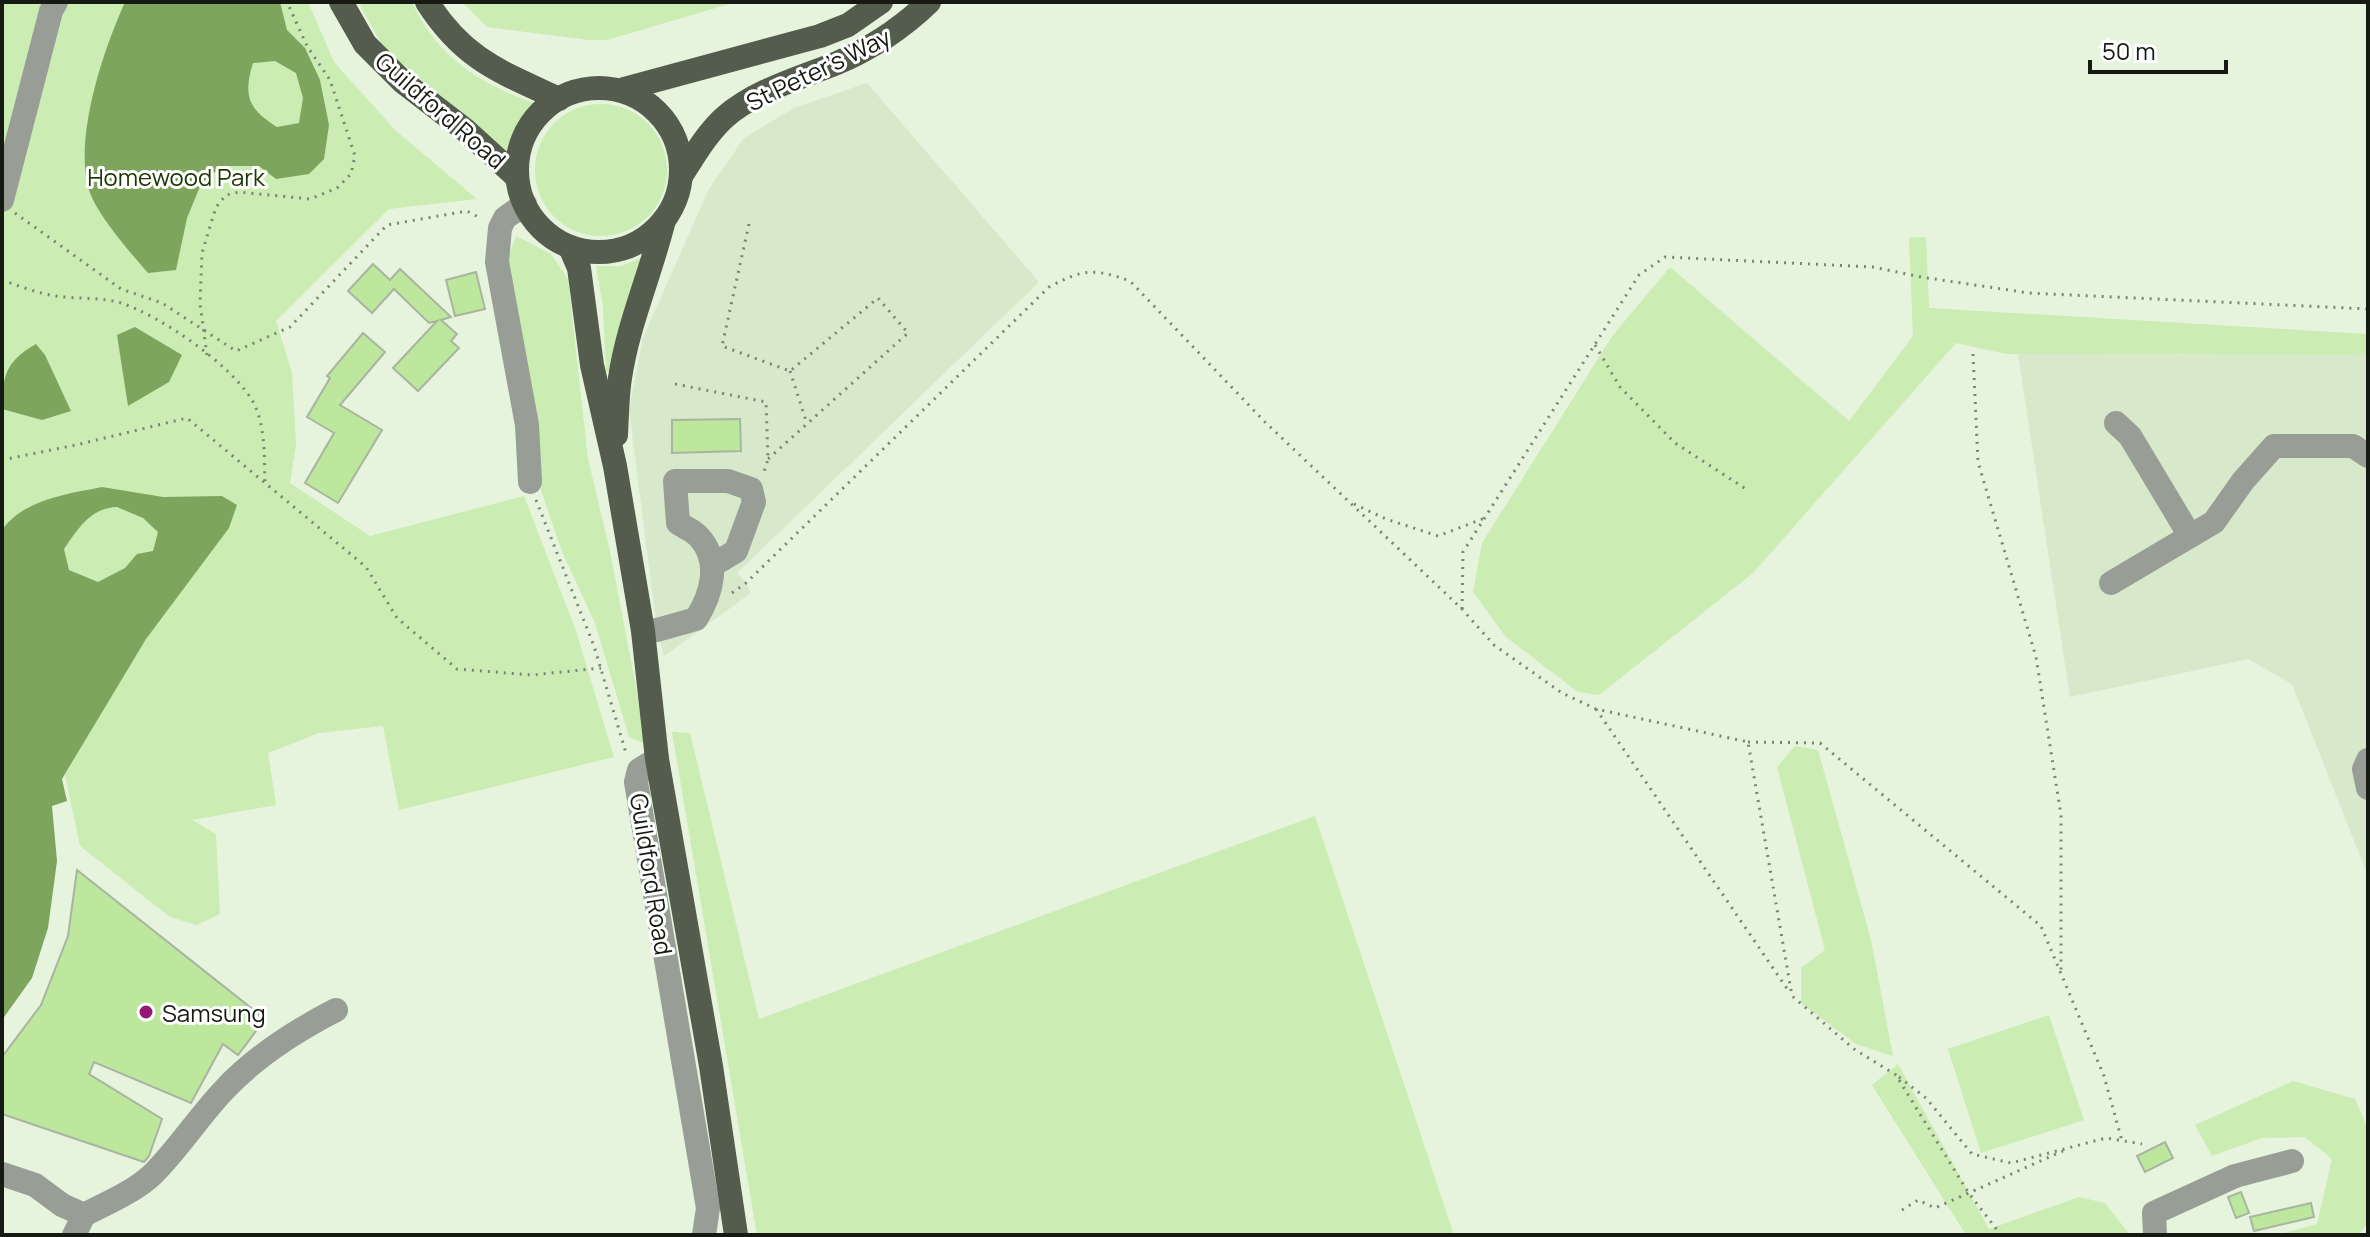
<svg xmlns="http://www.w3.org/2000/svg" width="2370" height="1237" font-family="Manrope,sans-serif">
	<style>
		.built { fill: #d7e8cb }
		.green { fill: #cbecb3 }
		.water { fill: #7da55e; fill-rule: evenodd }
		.building { fill: #bce79d; stroke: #a9b5a0; stroke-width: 2 }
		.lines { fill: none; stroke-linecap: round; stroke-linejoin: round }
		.path { stroke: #7b8375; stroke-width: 3; stroke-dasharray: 2 6; stroke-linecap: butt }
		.minor { stroke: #989d95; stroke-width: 24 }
		.major { stroke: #535c4d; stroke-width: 24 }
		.poi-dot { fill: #961a73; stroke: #fff; stroke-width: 3 }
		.labels { text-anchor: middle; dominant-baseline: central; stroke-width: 6; stroke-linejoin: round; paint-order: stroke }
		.street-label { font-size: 24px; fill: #161a13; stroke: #fff }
		.park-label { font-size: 24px; fill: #1f3803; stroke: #fff }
		.poi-label { font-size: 24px; fill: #161a13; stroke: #fff; text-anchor: start }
	</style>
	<rect width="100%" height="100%" fill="#e6f3dd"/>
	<g class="built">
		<path d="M867 83 1039 282 737 573 746 583 751 593 664 656 657 630 629 410 643 338 709 189 744 138 794 108Z"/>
		<path d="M2018 354 2368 355V876L2292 684 2248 659 2070 697Z"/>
	</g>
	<g class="green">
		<path d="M2 2H308L334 62 396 131 477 199 389 209 276 321 292 373 296 445 290 483 370 536 524 496 576 631 614 757 399 810 383 726 319 733 268 753 276 805 192 820 216 834 220 914 197 925 170 917 80 846 65 775 117 686 2 674Z"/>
		<path d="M358 2H412C437 58 482 85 537 104L512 147 510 159 461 112 385 50Z"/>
		<path d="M462 2H736L607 40H589L487 27Z"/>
		<circle cx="601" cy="170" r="66"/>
		<path d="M516 236 551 254 568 279 588 459 610 551 647 745 629 737 595 623 561 549 541 490 535 418 509 283V255Z"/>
		<path d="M1926 237 1929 308 2368 334V355L2006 354 1956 343 1753 573 1599 695 1578 692 1506 637 1473 592 1482 543 1613 335 1670 267 1849 421 1913 336 1909 238Z"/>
		<path d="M643 257 613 367 606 373 603 306 596 266H621Z"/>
		<path d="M672 732 690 733 759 1019 1315 816 1454 1235H757Z"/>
		<path d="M1795 746 1818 750 1871 940 1893 1056 1856 1044 1801 1003V968L1825 950 1777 767Z"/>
		<path d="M2049 1015 2084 1120 1981 1153 1948 1049Z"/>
		<path d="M1898 1064 1989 1229 2079 1197 2105 1203 2130 1235H1966L1872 1085Z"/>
		<path d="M2293 1081 2355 1099 2368 1129V1223L2358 1235H2277L2317 1224 2332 1159 2305 1137 2262 1138 2212 1156 2195 1125Z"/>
	</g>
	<g class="water">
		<path d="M125 2H280L287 30 305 48 320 80 329 125 324 159 309 174 276 179 259 166H222L201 184 187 218 176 270 148 273C130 252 95 213 88 187 75 134 103 51 125 2ZM275 61 296 73 303 98 299 123 277 127C248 109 243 95 253 63Z"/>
		<path d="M135 327 182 355 169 382 128 406 117 335Z"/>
		<path d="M36 344 45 355 71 411 42 420 2 409C2 376 6 361 36 344Z"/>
		<path d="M102 487 163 497 222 496 237 505 229 528 146 639 62 779 67 801 52 806 57 861 48 928 32 978 2 1020V530C24 499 68 494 102 487ZM117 507 143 518 158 532 153 551 137 554 125 568 98 582 69 570 64 549C78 529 90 508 117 507Z"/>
	</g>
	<g class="building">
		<path d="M373 264 390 280 400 269 451 317 441 320 457 334 451 341 459 348 418 391 393 368 437 321 429 323 394 289 372 313 348 291Z"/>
		<path d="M476 272 485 309 455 316 446 280Z"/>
		<path d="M363 333 385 352 340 405 382 430 338 503 305 483 334 433 307 417 330 378 327 376Z"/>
		<path d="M740 419 741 451 672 453V420Z"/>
		<path d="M77 870 265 1019 238 1055 223 1044 191 1103 94 1062 89 1074 162 1119 149 1156 144 1162 2 1114V1057L41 1005 68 936Z"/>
		<path d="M2165 1142 2173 1158 2145 1172 2137 1156Z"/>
		<path d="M2241 1192 2249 1213 2236 1218 2228 1197Z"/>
		<path d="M2311 1203 2314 1217 2254 1231 2250 1217Z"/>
	</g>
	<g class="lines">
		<g class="path">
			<path d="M15 213 121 289 162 303 236 351 290 327 387 225 467 211 482 219"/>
			<path d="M749 224 722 346 790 371 878 298 908 333 768 459"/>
			<path d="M2 280C19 286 37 293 55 296 76 299 101 297 121 303 161 316 230 364 252 400 266 424 264 457 265 484"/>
			<path d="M1595 345 1620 387 1675 443 1749 491"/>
			<path d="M1973 354 1978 462 2036 657 2061 815V975"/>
			<path d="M207 355 200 304 202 253 216 207 226 195 239 192 310 199 337 188 351 174 355 156 330 80 307 46 287 2"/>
			<path d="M790 371 807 424"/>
			<path d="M675 384 766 402 768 459 764 472"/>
			<path d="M2 460 76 445 187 418 366 567 397 618 457 669 532 675 601 668"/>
			<path d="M536 500 594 646 626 753"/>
			<path d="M1354 504 1386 519 1438 536 1485 518"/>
			<path d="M732 593 746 583 1049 287C1083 269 1094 268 1130 281L1265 422 1462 609 1494 645 1562 693 1596 709 1748 742 1792 996 1854 1049 1896 1075 1968 1192 2001 1235"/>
			<path d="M1462 609 1463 552 1639 275 1665 257 1873 267 1921 277 2029 293 2368 309"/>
			<path d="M1596 709 1790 993"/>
			<path d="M1748 742 1820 743 2041 926 2104 1076 2122 1141"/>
			<path d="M1899 1077 1926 1098 1972 1154 2011 1163 2106 1138 2142 1144"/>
			<path d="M1902 1210 1918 1200 1935 1208 2063 1151"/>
		</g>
		<g class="minor">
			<path d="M2 200 51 11 56 2"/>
			<path d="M525 204 505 218 500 228 497 262 527 425 530 482"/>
			<path d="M2116 423 2130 436 2190 536"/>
			<path d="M2111 583 2214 522 2243 481 2274 446H2353L2368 456"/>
			<path d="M643 631 657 630 696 619C712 594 721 561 699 537 694 531 684 527 678 523L675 481H728L751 489 754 502 736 551 713 565"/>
			<path d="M657 759 639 770 636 782 708 1208 704 1235"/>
			<path d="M2368 760 2364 769 2368 788"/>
			<path d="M2 1174 35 1185 62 1205 84 1215 74 1235"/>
			<path d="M84 1215C107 1203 134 1192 153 1174 179 1148 200 1115 225 1089 256 1056 297 1030 336 1010"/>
			<path d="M2155 1235 2154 1213 2235 1176 2292 1161"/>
		</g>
		<g class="major">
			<path d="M341 2 365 44 403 82 464 129 517 177"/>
			<path d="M427 2C464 60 501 72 559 99"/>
			<circle cx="599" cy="170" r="82"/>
			<path d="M624 89 820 36 848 25 881 2"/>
			<path d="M681 176C694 156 707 133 725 117 756 90 800 78 837 63 872 48 902 28 929 2"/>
			<path d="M570 247 579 268 592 365 615 466 643 631 657 759 711 1066 736 1235"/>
			<path d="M616 435C617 417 617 397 620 378 628 324 651 273 664 220"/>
		</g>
	</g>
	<circle class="poi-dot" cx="146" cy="1012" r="8"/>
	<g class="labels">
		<g class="street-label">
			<text transform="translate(818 69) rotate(-26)">St Peter's Way</text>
			<text transform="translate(441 110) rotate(41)">Guildford Road</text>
			<text transform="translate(652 874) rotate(81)">Guildford Road</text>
		</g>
		<g class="park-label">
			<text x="176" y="176">Homewood Park</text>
		</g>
		<g class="poi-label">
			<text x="162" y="1012">Samsung</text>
		</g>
	</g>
	<rect width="2370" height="1237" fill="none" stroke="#161a13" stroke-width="8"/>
	<path d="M2090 60v12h136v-12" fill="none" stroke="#161a13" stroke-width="4"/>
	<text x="2102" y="60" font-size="24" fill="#161a13" stroke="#ffffff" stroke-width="6" paint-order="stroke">50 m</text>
</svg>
